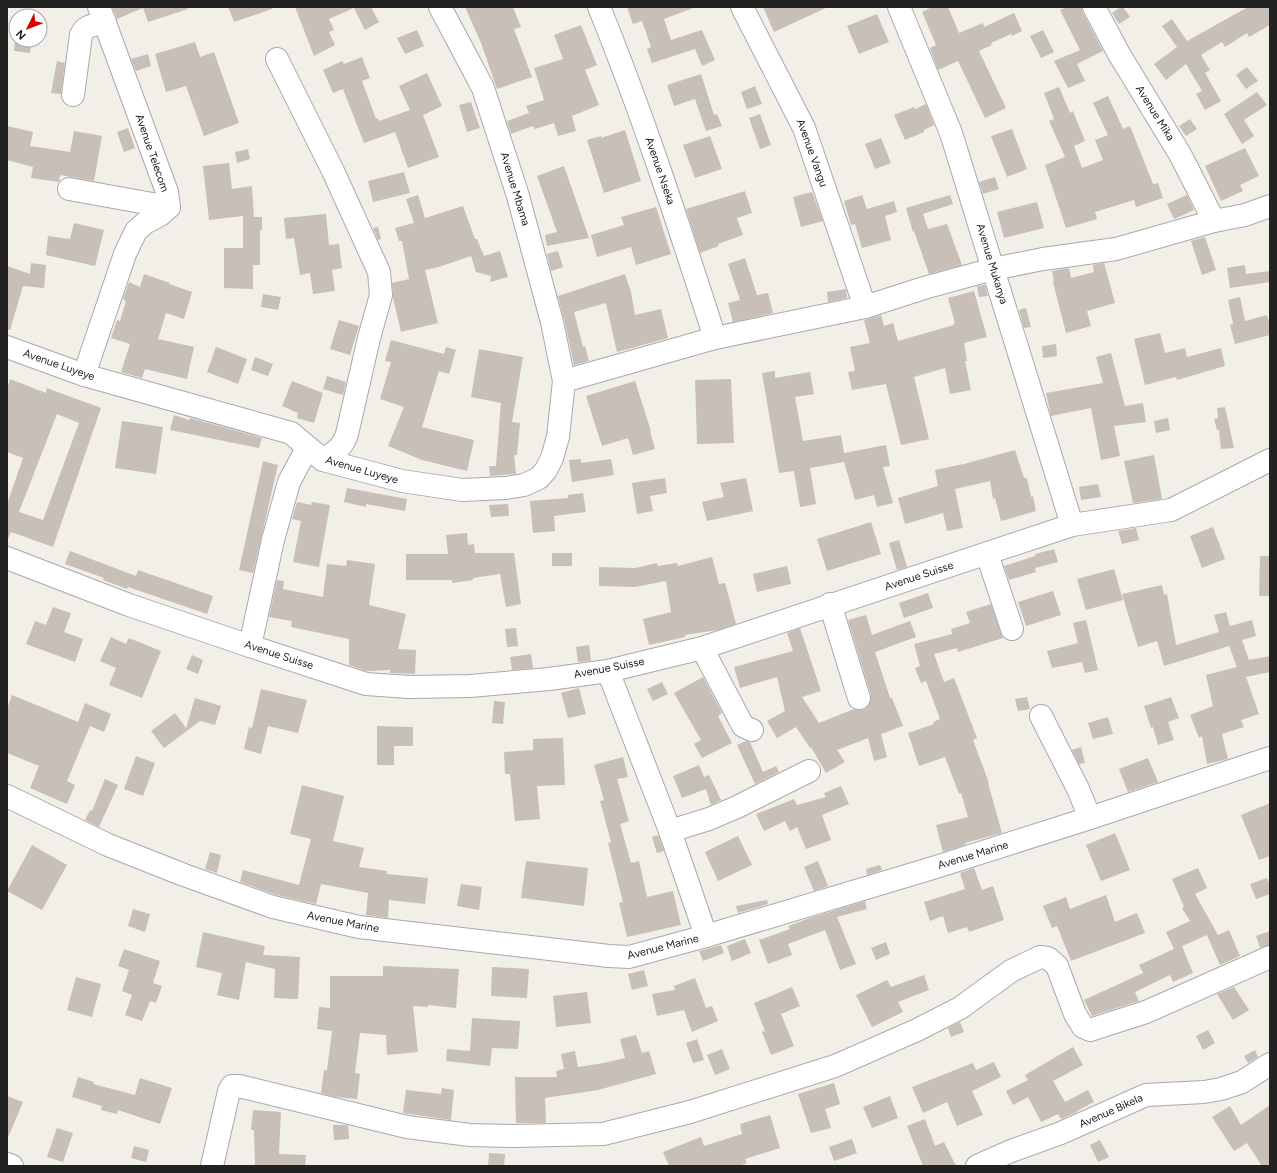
<svg xmlns="http://www.w3.org/2000/svg" width="1277" height="1173" font-family="Figtree,sans-serif">
	<style>
		.building { fill: #c7bfb8; fill-rule: evenodd }
		.lines { fill: none; stroke-linecap: round; stroke-linejoin: round }
		.minor-casing { stroke: #a9a9a9; stroke-width: 24 }
		.minor { stroke: #fff; stroke-width: 22 }
		.labels { text-anchor: middle; dominant-baseline: central; stroke-width: 3.5; stroke-linejoin: round; paint-order: stroke }
		.street-label { font-size: 11px; fill: #222; stroke: #fff }
	</style>
	<rect width="100%" height="100%" fill="#f2efe9"/>
	<g class="building">
		<path d="M112 7H188V9L148 22 143 8 117 19Z"/>
		<path d="M228 7H272V9L234 22Z"/>
		<path d="M295 7H371L379 22 365 30 354 8 329 19 334 30 329 32 335 45 314 56Z"/>
		<path d="M465 7H513L521 27 514 29 532 77 497 89 481 43Z"/>
		<path d="M627 7H693V8L664 19 671 40 702 30 715 60 702 66 695 49 652 63 647 49 651 47 642 21 633 24Z"/>
		<path d="M763 7H828L774 32Z"/>
		<path d="M932 7H948L959 33 983 23 984 27 1014 13 1022 31 1012 36 1011 34 991 43 992 45 979 51 1006 108 985 118 958 61 938 70 930 48 936 45 922 12Z"/>
		<path d="M1067 7H1082L1083 13 1103 51 1077 64 1085 81 1068 88 1054 61 1080 50 1060 10Z"/>
		<path d="M1121 7H1123L1130 17 1119 24 1112 13Z"/>
		<path d="M1248 7H1270V25L1249 37 1247 33 1225 47 1222 42 1201 55 1210 70 1205 73 1221 101 1205 110 1196 94 1202 91 1186 64 1166 80 1154 64 1177 47 1162 26 1172 19 1187 41Z"/>
		<path d="M877 14 889 42 859 54 847 26Z"/>
		<path d="M581 25 597 65 585 70 599 105 572 116 576 131 558 136 554 123 535 129 533 126 511 134 507 121 529 113 526 106 544 100 534 68 563 59 554 35Z"/>
		<path d="M417 30 424 46 405 54 397 38Z"/>
		<path d="M1043 30 1054 52 1041 58 1030 36Z"/>
		<path d="M15 40H32L30 53 14 51Z"/>
		<path d="M195 42 200 57 214 52 239 123 204 136 186 86 166 92 155 54Z"/>
		<path d="M148 54 151 66 136 71 131 59Z"/>
		<path d="M362 57 370 78 362 81 376 119 378 118 379 121 410 110 399 86 427 73 442 106 423 115 439 157 408 168 395 132 364 143 343 89 333 93 323 70 342 61 344 64Z"/>
		<path d="M57 61 65 63 61 94 51 93Z"/>
		<path d="M1247 67 1258 81 1246 89 1236 75Z"/>
		<path d="M701 74 714 115 717 114 722 126 706 131 695 99 674 106 667 85Z"/>
		<path d="M755 86 762 104 747 109 741 92Z"/>
		<path d="M1059 87 1070 113 1073 111 1085 141 1074 146 1082 168 1103 160 1095 140 1108 135 1093 103 1108 96 1123 129 1130 126 1153 184 1158 183 1163 198 1136 207 1134 200 1095 212 1097 219 1066 228 1045 165 1065 157 1049 121 1054 119 1044 93Z"/>
		<path d="M1257 92 1267 105 1244 120 1254 136 1242 144 1224 114Z"/>
		<path d="M471 102 480 128 467 132 459 105Z"/>
		<path d="M926 104 934 125 924 130V132L905 140 894 115 914 107 915 109Z"/>
		<path d="M760 114 771 145 760 149 749 118Z"/>
		<path d="M1190 119 1197 129 1186 136 1179 126Z"/>
		<path d="M7 126 33 132 30 146 70 152 74 131 102 136 94 181 60 175 59 182 31 178 33 167 7 160Z"/>
		<path d="M128 128 135 148 124 152 117 132Z"/>
		<path d="M1012 129 1027 169 1007 177 991 136Z"/>
		<path d="M625 130 641 181 604 193 587 140 601 136V138Z"/>
		<path d="M710 136 722 169 695 178 683 145Z"/>
		<path d="M881 138 891 163 875 169 865 144Z"/>
		<path d="M1245 148 1259 176 1240 185 1243 191 1221 201 1205 166Z"/>
		<path d="M248 149 250 159 237 163 235 152Z"/>
		<path d="M229 163 232 189 252 186 254 217H262V230H260V265H253V289L224 288V248H243V216L209 220 203 166Z"/>
		<path d="M564 166 589 238 547 246 545 235 557 232 537 176Z"/>
		<path d="M404 172 410 193 373 202 368 181Z"/>
		<path d="M995 177 999 189 983 194 979 182Z"/>
		<path d="M745 191 752 213 737 218 743 235 718 244 719 246 700 253 686 209Z"/>
		<path d="M812 192 823 221 801 227 793 197Z"/>
		<path d="M418 195 425 218 463 206 475 239H477L484 256 500 251 508 277 490 282 491 276 476 272 471 256 439 267 425 270 438 323 401 332 393 298 392 283 409 279 402 241H399L395 228 414 223 406 199Z"/>
		<path d="M862 195 867 209 894 201 897 212 885 216 891 240 862 248 855 224 851 225 844 201Z"/>
		<path d="M950 195 953 204 923 214 928 229 947 224 962 265 929 274 914 231 913 232 906 208Z"/>
		<path d="M1187 195 1194 210 1174 219 1167 204Z"/>
		<path d="M1037 202 1044 228 1004 238 997 212Z"/>
		<path d="M656 207 671 254 636 265 631 247 597 257 591 235 624 225 621 217Z"/>
		<path d="M326 214 329 245 339 244 342 268 332 270 335 291 313 294 310 273 300 275 294 238 286 239 284 218Z"/>
		<path d="M74 223 104 230 95 266 46 255 48 236 70 239Z"/>
		<path d="M378 227 381 239 378 240 373 228Z"/>
		<path d="M1205 237 1216 270 1202 275 1191 241Z"/>
		<path d="M558 251 563 267 551 271 547 254Z"/>
		<path d="M745 258 757 295 768 293 773 313 733 322 728 303 740 300 728 264Z"/>
		<path d="M31 263 46 265 44 288 23 286 10 330 7 329V266L30 274Z"/>
		<path d="M1104 263 1115 303 1087 311 1091 326 1066 333 1053 282 1054 281 1052 271 1069 268 1071 278 1094 272 1093 265Z"/>
		<path d="M1245 265 1246 274 1270 271V282L1230 288 1227 268Z"/>
		<path d="M144 274 170 283 169 284 192 292 184 319 166 313 158 339 194 347 187 379 145 369 142 378 121 372 130 344 111 338 117 320 120 321 126 301 123 299 129 282 140 287Z"/>
		<path d="M625 274 631 292 635 315 661 309 668 338 617 352 606 303 574 312 583 347 585 346 589 361 574 365 564 319 558 296Z"/>
		<path d="M985 285 988 296 979 297 977 286Z"/>
		<path d="M846 289 847 298 828 302 827 292Z"/>
		<path d="M974 291 987 337 964 343 967 361H965L971 390 950 394 945 368 914 377 929 439 901 445 886 384 852 390 848 372 855 371 850 347 870 343 864 320 881 315 884 326 893 323 898 341 954 325 953 324 955 323 948 298Z"/>
		<path d="M263 294 281 297 278 310 261 307Z"/>
		<path d="M1240 297 1245 321 1267 315 1270 326V335L1235 344 1230 325 1233 324 1228 300Z"/>
		<path d="M1026 308 1031 327 1024 328 1019 310Z"/>
		<path d="M339 320 359 326 350 355 330 349Z"/>
		<path d="M1160 333 1165 353 1185 348 1187 357 1221 348 1225 366 1177 380 1176 377 1145 385 1134 339Z"/>
		<path d="M391 340 444 354 446 347 456 350 449 374 439 371 422 427 474 440 467 471 422 460 388 446 404 407 380 399 391 362 385 361Z"/>
		<path d="M1056 344 1057 356 1043 358 1042 346Z"/>
		<path d="M216 347 247 359 238 384 207 372Z"/>
		<path d="M479 349 523 357 512 422 520 423 517 455H514L516 474 490 476 489 466H496L501 403 471 397Z"/>
		<path d="M1111 353 1125 406 1143 403 1146 422 1114 426 1120 456 1101 460 1091 408 1051 416 1046 393 1103 383 1096 357Z"/>
		<path d="M255 357 273 364 268 376 251 370Z"/>
		<path d="M775 371V378L810 372 814 394 795 397 803 441 841 435 844 453 886 445 890 466 883 467 893 503 877 507 874 495 855 500 844 462 810 468 816 504 800 507 794 471 779 473 762 373Z"/>
		<path d="M327 376 346 382 343 395 323 389Z"/>
		<path d="M10 379 46 393 47 388 101 408 53 547 11 532 7 541V504L23 458 7 452V389ZM57 414 79 423 43 520 19 512Z"/>
		<path d="M731 379 734 443 697 444 695 380Z"/>
		<path d="M292 381 323 393 314 423 297 418 298 413 282 406Z"/>
		<path d="M635 381 651 431H650L655 449 633 455 628 438 602 446 586 396Z"/>
		<path d="M1225 407 1234 448 1221 449 1219 430H1217L1214 419 1218 418 1217 408Z"/>
		<path d="M174 415 189 420 190 418 262 438 259 448 170 430Z"/>
		<path d="M1168 418 1170 430 1156 433 1154 421Z"/>
		<path d="M122 421 163 427 156 474 115 468Z"/>
		<path d="M1015 450 1024 478H1027L1031 497 1033 496 1036 511 1001 521 995 498 993 499 990 481 955 489 963 528 947 531 943 513 905 524 898 498 938 486 935 470 964 464Z"/>
		<path d="M1154 455 1162 499 1133 503 1124 461Z"/>
		<path d="M581 459V463L611 459 614 475 572 482 569 460Z"/>
		<path d="M263 461 278 465 253 573 239 570Z"/>
		<path d="M665 478 667 493 650 496 653 511 637 514 632 483Z"/>
		<path d="M746 478 753 511 707 521 702 502 724 497 720 483Z"/>
		<path d="M1098 484 1101 497 1081 500 1079 487Z"/>
		<path d="M347 488 407 499 405 511 366 504V507L344 502Z"/>
		<path d="M583 493 586 512 554 516 555 531 533 533 530 501 568 498V495Z"/>
		<path d="M297 502 311 505 312 502 330 505 319 567 293 562 301 521 292 519Z"/>
		<path d="M508 504 509 516 491 517 489 505Z"/>
		<path d="M871 522 881 554 827 571 817 539Z"/>
		<path d="M1213 527 1225 559 1202 568 1190 536Z"/>
		<path d="M1136 528 1139 540 1122 544 1118 531Z"/>
		<path d="M467 533 468 545 474 544 475 553H514L521 604 506 607 500 574 473 578V580L452 583V580H406V554H448L446 535Z"/>
		<path d="M899 540 907 567 897 570 889 543Z"/>
		<path d="M1054 549 1058 562 1035 568 1036 572 1009 580 1004 566 1035 556V554Z"/>
		<path d="M70 551 136 576 138 570 213 596 207 614 128 587 127 589 103 580 104 578 65 564Z"/>
		<rect x="552" y="553" width="20" height="13"/>
		<path d="M1260 556H1270V596H1259Z"/>
		<path d="M712 557 719 584 725 583 736 624 718 630 685 635V637L649 645 643 619 671 612 666 581 635 587 599 586V567L635 568 657 563 658 566 677 563 678 566Z"/>
		<path d="M347 560 375 564 369 605 406 614 398 649 416 650 415 674 390 673V670L366 671 349 665V639L291 627 292 621 269 617 277 580 284 581 283 589 323 597 327 564 346 566Z"/>
		<path d="M787 566 791 584 757 592 753 574Z"/>
		<path d="M1114 569 1123 600 1086 610 1077 579Z"/>
		<path d="M1162 585 1164 595 1167 594 1176 645 1219 632 1214 615 1226 612 1230 626 1252 620 1256 636 1242 640 1249 660 1270 656V672L1246 677 1259 714 1241 720 1244 727 1222 734 1228 759 1207 764 1202 736 1199 738 1190 715 1213 706 1206 675 1237 667 1229 646 1164 666 1157 641 1138 647 1122 594Z"/>
		<path d="M1053 591 1061 615 1026 626 1018 602Z"/>
		<path d="M928 593 933 608 904 618 899 603Z"/>
		<path d="M991 604 1003 638 958 652 957 648 934 654 944 682 954 678 977 738 973 740 989 783H988L1002 833 965 843V845L943 852 936 825 968 817 961 793 959 794 945 757 919 766 908 733 934 724 933 722 940 719 926 681 921 683 915 668 920 666 914 644 952 634 951 629 970 623 966 612Z"/>
		<path d="M53 607 71 613 64 632 83 639 75 662 26 644 35 621 46 625Z"/>
		<path d="M866 615 872 635 910 621 916 637 875 652 890 698H892L903 726 881 734 887 757 874 761 868 738 837 750 845 762 826 773 811 747 810 748 796 727 777 738 767 721 785 711 777 677 740 688 734 667 793 651 787 633 800 628 821 691 802 697 819 723 854 709 863 710 868 706 871 701V695L848 620Z"/>
		<path d="M1086 620 1098 670 1085 673 1082 662 1052 668 1047 651 1078 643 1073 623Z"/>
		<path d="M516 628 518 646 507 647 505 629Z"/>
		<path d="M111 637 126 644 129 638 161 651 142 698 109 685 116 668 100 661Z"/>
		<path d="M589 645 591 661 578 662 576 647Z"/>
		<path d="M531 654 533 668 512 670 510 657Z"/>
		<path d="M192 655 203 660 198 674 186 669Z"/>
		<path d="M703 677 722 713 718 716 732 743 702 758 694 744 701 740 674 693Z"/>
		<path d="M662 682 668 694 653 701 647 689Z"/>
		<path d="M579 688 586 714 568 718 561 693Z"/>
		<path d="M261 689 307 700 298 733 268 726 261 754 244 749 249 727 252 728Z"/>
		<path d="M12 695 78 722 85 703 111 714 104 732 90 726 67 781 75 785 67 804 30 788 39 766 7 753V709Z"/>
		<path d="M1027 697 1030 709 1018 711 1015 699Z"/>
		<path d="M1171 697 1179 718 1168 722 1174 740 1158 745 1153 727 1151 728 1144 706Z"/>
		<path d="M195 698 221 706 215 725 200 721 164 748 151 731 175 713 186 728Z"/>
		<path d="M494 701 505 702 503 724 492 723Z"/>
		<path d="M1108 717 1113 734 1093 739 1088 723Z"/>
		<path d="M377 726 413 727V746H394V765H377Z"/>
		<path d="M563 738 565 785 537 786 540 819 515 821 510 774H505L504 752 533 750V739Z"/>
		<path d="M746 741 750 742 763 772 776 766 779 772 755 784 737 745Z"/>
		<path d="M1081 747 1085 763 1079 764 1072 750Z"/>
		<path d="M136 756 155 763 143 796 124 789Z"/>
		<path d="M623 757 628 777 617 779 629 821 620 824 631 863 639 861 647 897 673 891 681 925 627 937 619 903 623 902 608 843 611 842 600 801 604 800 594 765Z"/>
		<path d="M1148 758 1158 782 1128 792 1119 769Z"/>
		<path d="M699 765 704 777 709 775 721 800 711 805 706 789 682 798 673 776Z"/>
		<path d="M105 779 118 785 99 827 85 820 90 810 92 811Z"/>
		<path d="M302 785 344 796 333 841 364 848 359 867 387 871V874L428 878 425 904 389 900 388 918 366 915 368 893 321 884 316 904 277 895 240 882 243 870 299 885 311 839 290 834Z"/>
		<path d="M841 786 849 804 822 815 831 840 806 849 797 827 790 831 785 821 764 831 756 814 794 799 797 805 826 797 824 793Z"/>
		<path d="M1270 803V856L1259 860 1241 815Z"/>
		<path d="M1115 833 1130 870 1101 881 1086 845Z"/>
		<path d="M658 835 664 851 657 853 652 837Z"/>
		<path d="M738 836 752 865 718 881 705 852Z"/>
		<path d="M32 845 67 865 42 910 7 891Z"/>
		<path d="M210 852 221 855 217 873 205 869Z"/>
		<path d="M526 861 588 868 584 906 521 898Z"/>
		<path d="M818 861 828 886 814 891 804 867Z"/>
		<path d="M880 865 882 870 867 875 866 869Z"/>
		<path d="M974 868 982 890 993 886 1004 920 969 932 967 927 948 933 943 916 930 921 924 902 965 889 960 873Z"/>
		<path d="M1198 868 1207 888 1195 894 1218 935 1229 930 1240 956 1220 965 1207 935 1182 946 1193 973 1173 982 1170 975 1135 992 1139 1001 1092 1016 1084 1000 1143 973 1139 965 1174 949 1166 932 1190 921 1182 908 1184 907 1172 879Z"/>
		<path d="M1267 878 1270 885V894L1256 899 1250 884Z"/>
		<path d="M461 884 482 887 479 910 457 906Z"/>
		<path d="M1106 895 1115 922 1137 913 1145 933 1071 961 1057 926 1052 928 1043 906 1066 897 1070 909Z"/>
		<path d="M767 900 768 904 738 913 736 906Z"/>
		<path d="M865 901 867 909 837 917 856 964 840 970 825 930 788 944 792 955 768 964 759 940 790 929 788 926 810 918Z"/>
		<path d="M133 909 150 914 145 932 128 926Z"/>
		<path d="M1270 931V945L1260 948 1256 936Z"/>
		<path d="M203 932 265 946 263 955 300 957 298 999 274 998 275 969 246 962 239 1000 217 995 222 973 196 967Z"/>
		<path d="M745 939 751 953 732 961 727 946Z"/>
		<path d="M886 942 890 954 876 960 871 948Z"/>
		<path d="M721 945 724 953 703 961 699 951Z"/>
		<path d="M124 949 160 961 153 983 162 986 156 1003 150 1001 142 1021 125 1015 132 995 122 991 129 970 118 966Z"/>
		<path d="M383 966 459 969 456 1008 428 1005V1007L413 1006 418 1052 387 1055 386 1035 360 1033 355 1073 360 1074 357 1099 335 1097 321 1093 324 1070H327L332 1031 317 1029 319 1007 330 1008V976H383Z"/>
		<path d="M492 967 529 969 527 998 491 996Z"/>
		<path d="M644 970 648 986 632 990 628 974Z"/>
		<path d="M924 975 929 990 898 1002 903 1012 872 1027 856 995 887 980 891 987Z"/>
		<path d="M76 977 101 984 92 1017 67 1010Z"/>
		<path d="M695 978 706 1008 712 1006 718 1021 692 1032 684 1010 657 1016 652 994 675 990 674 986Z"/>
		<path d="M792 987 800 1006 781 1014 794 1046 771 1055 762 1032 765 1031 754 1003Z"/>
		<path d="M1234 987 1249 1010 1233 1020 1217 994Z"/>
		<path d="M587 992 591 1023 556 1027 553 996Z"/>
		<path d="M472 1018 520 1021 518 1049 492 1048 490 1066 446 1061 447 1049 470 1051Z"/>
		<path d="M960 1022 964 1032 951 1037 948 1028Z"/>
		<path d="M1208 1030 1215 1043 1203 1050 1196 1036Z"/>
		<path d="M636 1035 642 1053 649 1051 656 1074 598 1090 545 1098 546 1123H516L515 1077H557L556 1071 564 1069 561 1054 575 1051 578 1067 604 1063 625 1058 620 1039Z"/>
		<path d="M697 1039 704 1060 693 1063 686 1043Z"/>
		<path d="M1073 1047 1083 1065 1053 1081 1065 1102 1088 1090 1094 1102 1077 1111V1112L1061 1119 1058 1114 1041 1122 1028 1097 1013 1105 1006 1091 1028 1080 1025 1075Z"/>
		<path d="M722 1049 730 1069 715 1075 707 1055Z"/>
		<path d="M1255 1050 1258 1057 1248 1063 1244 1056Z"/>
		<path d="M994 1062 1001 1077 972 1091 983 1115 957 1126 947 1102 923 1113 912 1087 973 1063 976 1070Z"/>
		<path d="M78 1077 94 1082 93 1084 135 1095 140 1078 172 1088 160 1124 118 1110 117 1114 101 1110 102 1106 72 1097Z"/>
		<path d="M834 1083 840 1104 825 1109 831 1128 811 1133 798 1094Z"/>
		<path d="M442 1088 454 1090 451 1120 403 1113 406 1090 441 1094Z"/>
		<path d="M7 1096 23 1102 7 1140Z"/>
		<path d="M890 1096 898 1118 872 1128 863 1107Z"/>
		<path d="M1270 1105V1166H1262L1247 1143 1234 1151 1212 1117 1230 1106 1241 1125Z"/>
		<path d="M253 1110 281 1112 279 1154 306 1155 305 1166H255L254 1130H251Z"/>
		<path d="M770 1115 780 1148 745 1159 747 1163 739 1166H669L663 1152 701 1137 704 1146 742 1134 740 1124Z"/>
		<path d="M925 1119 935 1146 944 1142 956 1166H923L907 1126Z"/>
		<path d="M333 1125H348L349 1139 334 1140Z"/>
		<path d="M57 1128 73 1133 63 1162 47 1157Z"/>
		<path d="M852 1139 857 1153 834 1161 829 1147Z"/>
		<path d="M1100 1140 1109 1157 1098 1162 1090 1145Z"/>
		<path d="M134 1146 149 1150 146 1162 131 1158Z"/>
		<path d="M489 1153 505 1154 504 1166H488Z"/>
	</g>
	<g class="lines">
		<g class="minor-casing">
			<g id="minor">
				<path d="M599 7C643 115 679 226 715 338"/>
				<path d="M742 7 804 128 865 307"/>
				<path d="M899 7 951 133 1072 525"/>
				<path d="M1094 7 1119 54 1181 156 1214 221"/>
				<path d="M277 59 333 171 379 272 381 295 369 338 347 434C342 449 335 451 323 460"/>
				<path d="M73 95 81 35C85 25 95 25 105 22"/>
				<path d="M69 189 169 207"/>
				<path d="M7 347 84 375 291 433 323 460 402 481 462 490 506 488 524 485 539 478 546 470 552 458 558 437 564 381 552 322 518 196 483 88 440 7"/>
				<path d="M84 375 125 254 136 231 145 223 160 215 169 207 167 192 99 7"/>
				<path d="M564 381 715 338 865 307 924 288 993 269 1043 259 1116 249 1214 221 1245 215 1270 206"/>
				<path d="M987 554 1012 629"/>
				<path d="M7 558 129 605 250 646 366 684 409 687 470 686 549 679 608 671 702 648 1072 525 1171 510 1270 460"/>
				<path d="M830 604 859 698"/>
				<path d="M250 646 273 540 289 482 305 452 307 447"/>
				<path d="M702 648 743 726 752 730"/>
				<path d="M608 671 670 831 706 936"/>
				<path d="M1041 716 1078 789 1090 818"/>
				<path d="M7 796 108 845 184 875 273 907 359 927 609 956 629 957 706 936 936 867 1090 818 1270 758"/>
				<path d="M670 831 709 819 737 807 809 771"/>
				<path d="M7 1164 12 1166"/>
				<path d="M212 1166 229 1091 232 1086H239L407 1127 470 1135 514 1136 603 1134 690 1112 835 1066 917 1030 960 1008 1011 971 1040 957 1048 958 1057 966 1075 1014 1083 1027 1090 1030 1146 1012 1270 957"/>
				<path d="M977 1166 1011 1151 1061 1133 1146 1095 1204 1092 1221 1089 1242 1082 1270 1064"/>
			</g>
		</g>
		<use href="#minor" class="minor"/>
	</g>
	<g class="labels">
		<g class="street-label">
			<text transform="translate(1155 113) rotate(58)">Avenue Mika</text>
			<text transform="translate(152 153) rotate(71)">Avenue Telecom</text>
			<text transform="translate(812 153) rotate(70)">Avenue Vangu</text>
			<text transform="translate(660 171) rotate(71)">Avenue Nseka</text>
			<text transform="translate(515 189) rotate(73)">Avenue Mbama</text>
			<text transform="translate(992 264) rotate(73)">Avenue Mukanya</text>
			<text transform="translate(59 365) rotate(19)">Avenue Luyeye</text>
			<text transform="translate(362 470) rotate(16)">Avenue Luyeye</text>
			<text transform="translate(919 576) rotate(-18)">Avenue Suisse</text>
			<text transform="translate(279 655) rotate(18)">Avenue Suisse</text>
			<text transform="translate(609 668) rotate(-11)">Avenue Suisse</text>
			<text transform="translate(973 855) rotate(-17)">Avenue Marine</text>
			<text transform="translate(343 922) rotate(11)">Avenue Marine</text>
			<text transform="translate(663 947) rotate(-14)">Avenue Marine</text>
			<text transform="translate(1111 1111) rotate(-24)">Avenue Bikela</text>
		</g>
	</g>
	<rect width="1277" height="1173" fill="none" stroke="#222222" stroke-width="16"/>
	<g transform="translate(28 28) rotate(227)"><circle r="19" fill="#ffffff" stroke="#a7a7a7"/>
	<path d="M0-3L7 15L0 10L-7 15Z" fill="#d40000"/>
	<text y="-6" font-size="11" font-weight="bold" text-anchor="middle" fill="#222222">N</text>
	</g>
</svg>
